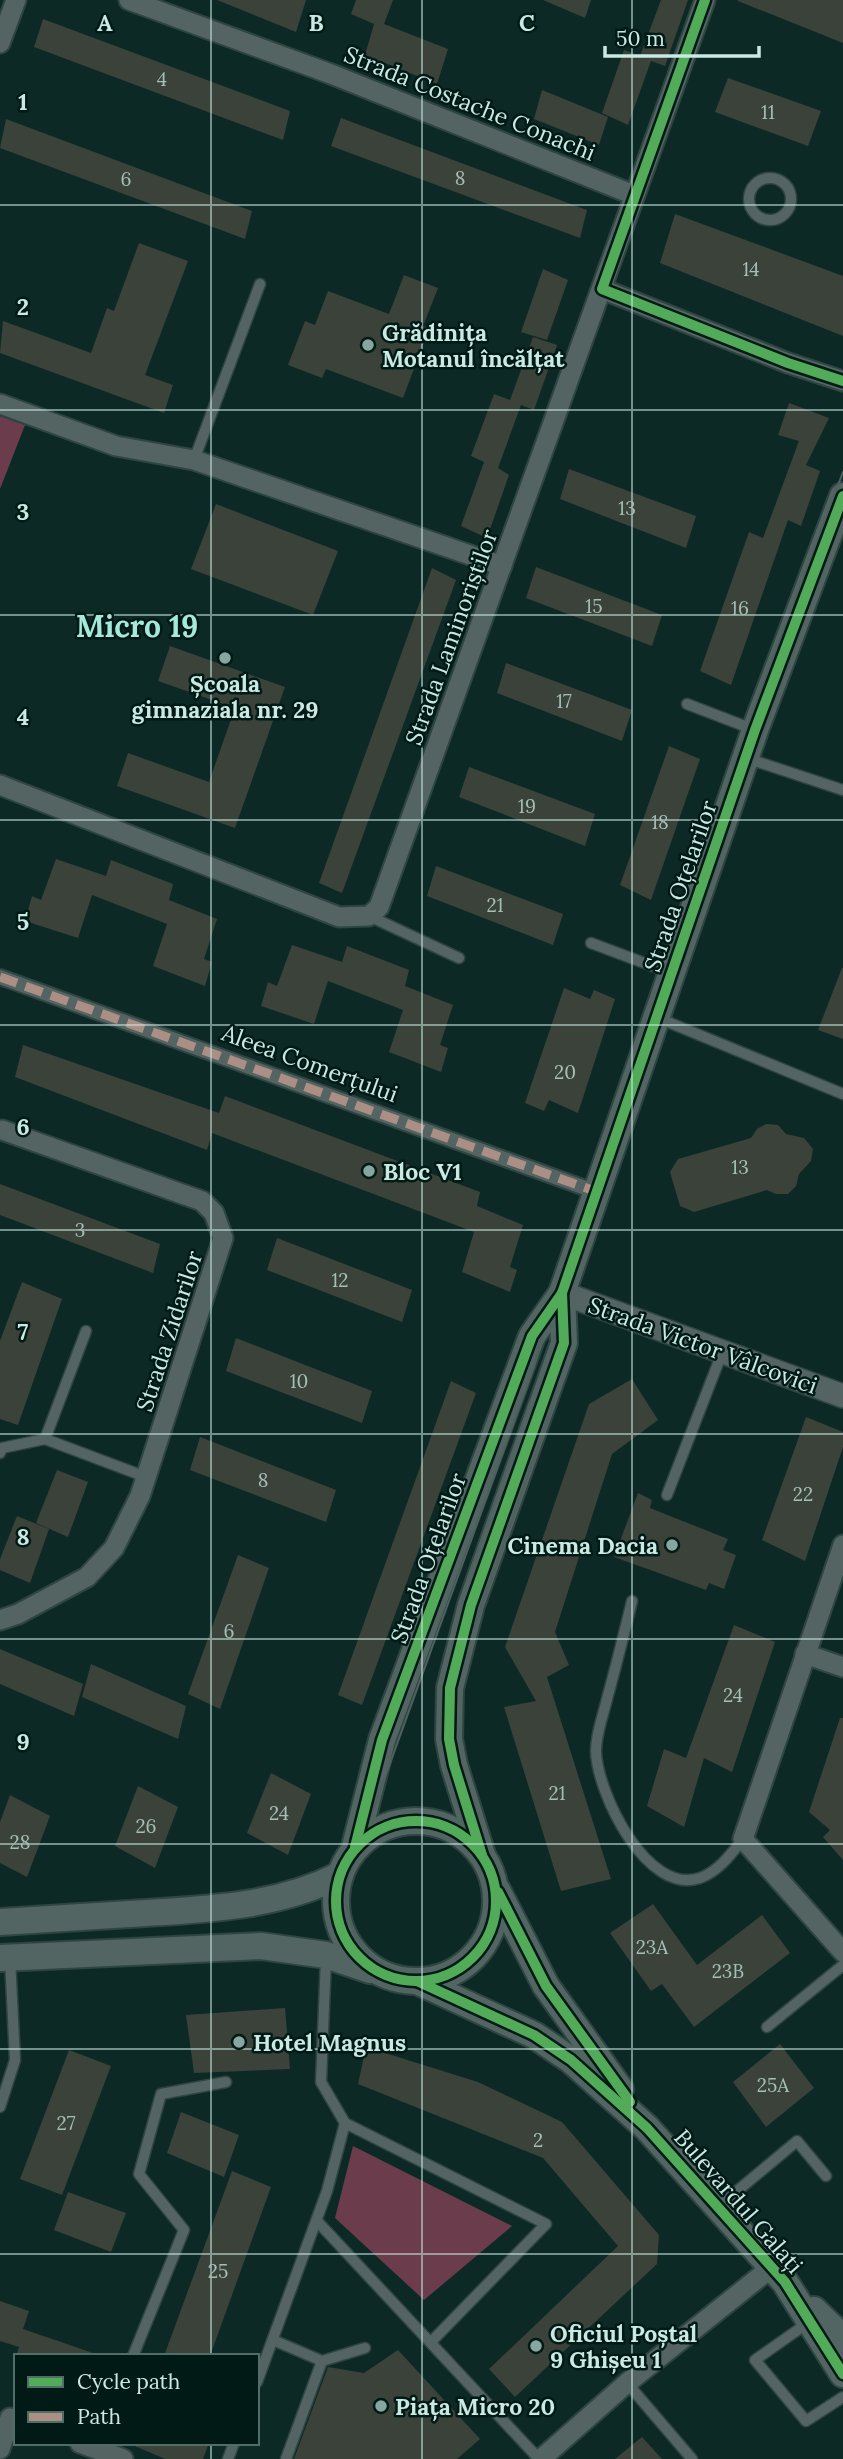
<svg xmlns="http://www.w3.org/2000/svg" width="843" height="2459" font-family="Lora,serif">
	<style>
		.green { fill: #6b3c4b }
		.building { fill: #3a423a }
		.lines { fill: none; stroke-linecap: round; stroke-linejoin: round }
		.service-casing { stroke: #2e4542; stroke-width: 13 }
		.pedestrian-casing { stroke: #2e4542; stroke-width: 18 }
		.minor-casing { stroke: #2e4542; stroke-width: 23 }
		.tertiary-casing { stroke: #2e4542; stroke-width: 26 }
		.secondary-casing { stroke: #2e4542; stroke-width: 30 }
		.service { stroke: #546462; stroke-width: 10 }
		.pedestrian { stroke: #546462; stroke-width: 14 }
		.minor { stroke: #546462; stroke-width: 19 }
		.tertiary { stroke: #546462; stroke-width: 23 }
		.secondary { stroke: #526562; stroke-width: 26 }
		.tram { stroke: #4e615f; stroke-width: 2 }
		.quiet { stroke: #ac8f84; stroke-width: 9; stroke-dasharray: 18 9; stroke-linecap: butt }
		.cycleway-casing { stroke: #011a16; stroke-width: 15 }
		.cycleway { stroke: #51ab58; stroke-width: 10 }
		.grid { fill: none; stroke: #c9e9e2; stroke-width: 2; stroke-opacity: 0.55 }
		.poi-dot { fill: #87a6a0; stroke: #011a16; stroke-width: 2.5 }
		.labels { text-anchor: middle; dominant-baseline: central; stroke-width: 5; stroke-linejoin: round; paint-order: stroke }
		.number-label { font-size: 19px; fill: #a5bfb8 }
		.street-label { font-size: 23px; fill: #c9e9e2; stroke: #011a16 }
		.poi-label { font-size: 23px; font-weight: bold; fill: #c9e9e2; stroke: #011a16; text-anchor: start }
		.district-label { font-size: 30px; font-weight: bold; fill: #a6e9dc; stroke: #011a16 }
		.grid-label { font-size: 23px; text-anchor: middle; font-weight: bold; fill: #c9e9e2; stroke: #011a16; stroke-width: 5; stroke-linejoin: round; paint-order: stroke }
	</style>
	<rect width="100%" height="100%" fill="#0d2926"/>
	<g class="green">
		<path d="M0 416 25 425 0 489Z"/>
		<path d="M353 2146 512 2226 424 2300 335 2218Z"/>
	</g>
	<g class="building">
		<path d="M217 0H306L296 32Z"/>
		<path d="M356 0H393L384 24 448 49 437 84 365 55 374 24 351 14Z"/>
		<path d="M543 0H591L585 18Z"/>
		<path d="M661 0H688L665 66 651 61 628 125 602 113 624 50 640 56Z"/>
		<path d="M738 0H843V43L738 1Z"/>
		<path d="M43 19 290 111 283 140 34 47Z"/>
		<path d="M728 78 821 111 808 146 715 112Z"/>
		<path d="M542 90 608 117 599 145 534 119Z"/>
		<path d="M341 118 587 210 580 238 331 146Z"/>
		<path d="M6 119 252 211 245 239 0 148Z"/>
		<path d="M675 214 843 276V336L660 263Z"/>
		<path d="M139 243 188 261 145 375 173 385 164 413 0 353 3 321 91 353 107 308 114 311Z"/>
		<path d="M543 269 568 280 547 340 521 332Z"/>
		<path d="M404 275 438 288 423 326 429 329 403 398 326 369 322 378 288 365 305 321 315 325 328 291 389 314Z"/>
		<path d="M533 337 557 345 534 410 521 405 498 468 509 475 487 538 461 526 484 462 471 456 494 394 510 400Z"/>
		<path d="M789 403 829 418 806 465 820 471 801 526 788 520 731 685 700 671 749 532 763 538 799 441 778 435Z"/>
		<path d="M569 469 696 516 686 548 560 499Z"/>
		<path d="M216 504 338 551 313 615 191 569Z"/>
		<path d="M536 567 662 615 652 646 526 598Z"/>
		<path d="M432 568 456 580 342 893 319 883Z"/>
		<path d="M170 646 285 687 235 828 117 786 128 753 209 782 235 708 158 681Z"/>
		<path d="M506 663 632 710 622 741 497 693Z"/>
		<path d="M669 746 700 759 651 900 620 885Z"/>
		<path d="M469 767 595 814 585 846 459 797Z"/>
		<path d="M56 859 106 876 111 860 173 884 169 900 217 919 204 959 212 962 205 986 153 966 167 924 92 895 78 938 25 921 32 896 41 900Z"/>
		<path d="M436 866 563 914 553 945 427 896Z"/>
		<path d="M292 945 342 962 347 946 409 970 405 986 453 1005 440 1045 448 1048 441 1072 389 1052 403 1010 328 981 314 1024 261 1006 268 982 277 986Z"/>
		<path d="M842 968H843V1039L818 1030Z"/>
		<path d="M564 988 590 999 594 990 615 999 578 1113 549 1100 544 1111 525 1103Z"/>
		<path d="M23 1045 219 1113 225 1096 480 1192 477 1206 523 1225 510 1267 517 1270 510 1292 462 1272 474 1232 212 1133 207 1150 15 1077Z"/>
		<path d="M766 1124 778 1125 786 1134 804 1138 813 1149 811 1161 799 1174 796 1186 788 1194H776L767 1190 694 1212 680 1206 670 1172 678 1159 751 1138 757 1129Z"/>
		<path d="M0 1184 160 1244 153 1273 0 1215Z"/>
		<path d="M277 1238 412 1290 402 1322 267 1270Z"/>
		<path d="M22 1282 62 1299 18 1425 0 1419V1341Z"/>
		<path d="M236 1338 372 1391 362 1423 226 1371Z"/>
		<path d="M632 1379 658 1420 612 1454 555 1632 569 1665 547 1677 611 1879 561 1891 504 1707 536 1701 505 1647 589 1404Z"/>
		<path d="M451 1381 476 1393 362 1705 338 1695Z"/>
		<path d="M806 1417 843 1432V1447L805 1561 762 1540Z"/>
		<path d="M200 1437 336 1490 326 1522 190 1470Z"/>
		<path d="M57 1470 88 1482 68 1537 36 1523Z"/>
		<path d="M638 1493 652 1500 650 1508 728 1539 723 1550 736 1555 724 1589 709 1583 706 1590 614 1557Z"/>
		<path d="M17 1516 49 1529 30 1583 0 1570V1559Z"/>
		<path d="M238 1555 269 1568 220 1709 188 1694Z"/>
		<path d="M734 1625 775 1642 732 1772 704 1758 684 1827 647 1806 664 1749 686 1758Z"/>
		<path d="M0 1649 83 1684 74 1716 0 1684Z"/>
		<path d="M91 1664 186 1706 178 1739 82 1697Z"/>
		<path d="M840 1718H843V1860L823 1837 830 1830 809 1812Z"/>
		<path d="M271 1773 311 1794 288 1855 247 1833Z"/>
		<path d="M138 1786 178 1807 155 1868 115 1846Z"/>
		<path d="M10 1795 50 1816 27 1877 0 1863V1822Z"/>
		<path d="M653 1904 697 1965 762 1915 790 1953 694 2027 662 1984 651 1991 610 1933Z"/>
		<path d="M285 2008 290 2069 194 2073 186 2015Z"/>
		<path d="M780 2044 814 2088 766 2127 733 2082Z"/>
		<path d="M366 2047 478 2082 562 2122 659 2235 657 2264 515 2397 489 2369 618 2246 543 2158 358 2084Z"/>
		<path d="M69 2050 111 2066 62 2195 20 2179Z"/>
		<path d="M181 2112 239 2135 224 2177 167 2153Z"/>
		<path d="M232 2171 271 2187 210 2356H164Z"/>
		<path d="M68 2192 126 2213 111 2252 54 2230Z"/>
		<path d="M0 2301 29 2311 23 2329 93 2353 92 2356H16L19 2347 0 2341Z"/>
		<path d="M398 2350 480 2439 457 2459H294L328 2367 364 2373Z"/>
		<path d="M642 2437 662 2459H615Z"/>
		<path d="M128 2443H209L203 2459H165Z"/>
	</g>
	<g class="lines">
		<g class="service-casing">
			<g id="service">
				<circle cx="770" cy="199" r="21"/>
				<path d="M194 460 260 284"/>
				<path d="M687 704 755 730"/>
				<path d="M746 758 843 790"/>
				<path d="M369 916 459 958"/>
				<path d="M591 943 671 973"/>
				<path d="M658 1018 843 1094"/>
				<path d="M86 1331 45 1439 146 1477"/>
				<path d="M0 1453 2 1448 45 1439"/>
				<path d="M667 1495 722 1353"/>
				<path d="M632 1601C624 1634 616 1666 607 1699 603 1716 596 1733 596 1751 597 1793 647 1896 700 1878 719 1871 731 1854 743 1839"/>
				<path d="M326 1958 321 2082 345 2123"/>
				<path d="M767 2027 843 1965"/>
				<path d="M0 2107 15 2060 10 1958"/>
				<path d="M718 2207 797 2141 826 2176"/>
				<path d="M317 2221 539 2459"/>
				<path d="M809 2322 755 2360 806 2421 843 2397"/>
				<path d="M273 2340 322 2361 365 2348"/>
				<path d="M133 2356 184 2230 139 2174 161 2094 226 2082"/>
				<path d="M257 2382 327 2191 345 2123 546 2224 431 2342"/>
				<path d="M627 2383 692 2459"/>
				<path d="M228 2459 234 2443"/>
				<path d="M286 2459 322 2361"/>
			</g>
		</g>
		<g class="pedestrian-casing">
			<path id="pedestrian" d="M0 977 602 1194"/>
		</g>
		<g class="minor-casing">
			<g id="minor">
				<path d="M129 0 331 74 634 195"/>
				<path d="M0 43 16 0"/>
				<path d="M602 289 788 363 843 381"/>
				<path d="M0 404 116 446 194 460 502 566"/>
				<path d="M0 785 339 917 369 916 379 907 705 0"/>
				<path d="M843 1545 743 1839 843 1952"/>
				<path d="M0 1620 18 1614 87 1577 114 1548 140 1496 223 1238 214 1213 202 1201 2 1130"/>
				<path d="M805 1654 843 1667"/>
				<path d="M80 2443 123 2459"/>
				<path d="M0 2449 10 2418"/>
				<path d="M541 2459 627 2383 772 2267"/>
			</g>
		</g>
		<g class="tertiary-casing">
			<path id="tertiary" d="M562 1293 843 1396"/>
		</g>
		<g class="secondary-casing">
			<g id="secondary">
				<circle cx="416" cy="1901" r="80"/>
				<path d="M355 1847 382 1740 532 1336 562 1293 755 730 843 496"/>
				<path d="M482 1855 454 1765 449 1739 450 1688 471 1605 564 1343 562 1293"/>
				<path d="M497 1890 546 1986 620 2089"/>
				<path d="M0 1922C49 1919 97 1916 146 1913 212 1909 279 1906 340 1875"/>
				<path d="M0 1958 261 1946 326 1955 370 1970"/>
				<path d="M419 1982 534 2035 571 2060 647 2128 785 2282 843 2374"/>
				<path d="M814 2310 843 2338"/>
			</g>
		</g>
		<use href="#service" class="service"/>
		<use href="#pedestrian" class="pedestrian"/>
		<use href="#minor" class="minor"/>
		<use href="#tertiary" class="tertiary"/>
		<use href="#secondary" class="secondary"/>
		<g class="tram">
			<path d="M843 472 747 727 643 1045 549 1311 534 1367 348 1879C338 1922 368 1973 416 1975 461 1977 497 1930 489 1889L447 1778 441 1718 443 1700 448 1677 476 1622 554 1402 559 1369 555 1336 563 1308 763 733 843 516"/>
			<path d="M467 1580 530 1402"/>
		</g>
		<path class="quiet" d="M0 977 600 1193"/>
		<g class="cycleway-casing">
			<g id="cycleway">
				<path d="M705 0 602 289 788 363 843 381"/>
				<circle cx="416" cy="1901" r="80"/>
				<path d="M355 1847 382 1740 532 1336 562 1293 755 730 843 496"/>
				<path d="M482 1855 454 1765 449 1739 450 1688 471 1605 564 1343 562 1293"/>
				<path d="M498 1892 546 1986 630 2102"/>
				<path d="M419 1982 534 2035 571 2060 647 2128 785 2282 843 2374"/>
			</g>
		</g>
		<use href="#cycleway" class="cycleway"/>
	</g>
	<path class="grid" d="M211 0V2356M422 0V2459M632 0V2459M0 205H843M0 410H843M0 615H843M0 820H843M0 1025H843M0 1230H843M0 1434H843M0 1639H843M0 1844H843M0 2049H843M0 2254H843M211 2443V2459"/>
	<g class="poi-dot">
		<circle cx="368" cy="345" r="7"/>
		<circle cx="225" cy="658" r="7"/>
		<circle cx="369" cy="1171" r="7"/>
		<circle cx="672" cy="1545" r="7"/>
		<circle cx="239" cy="2042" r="7"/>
		<circle cx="536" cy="2346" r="7"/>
		<circle cx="381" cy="2406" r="7"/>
	</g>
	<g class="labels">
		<g class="number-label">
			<text x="162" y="79">4</text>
			<text x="768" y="112">11</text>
			<text x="460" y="178">8</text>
			<text x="126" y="179">6</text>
			<text x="751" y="269">14</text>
			<text x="627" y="508">13</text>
			<text x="594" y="606">15</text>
			<text x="740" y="608">16</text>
			<text x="564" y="701">17</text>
			<text x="527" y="806">19</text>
			<text x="660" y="822">18</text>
			<text x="495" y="905">21</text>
			<text x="565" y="1072">20</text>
			<text x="740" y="1167">13</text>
			<text x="80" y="1230">3</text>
			<text x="340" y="1280">12</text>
			<text x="299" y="1381">10</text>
			<text x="263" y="1480">8</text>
			<text x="803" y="1494">22</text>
			<text x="229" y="1631">6</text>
			<text x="733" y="1695">24</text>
			<text x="557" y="1793">21</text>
			<text x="279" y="1813">24</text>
			<text x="146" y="1826">26</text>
			<text x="20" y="1842">28</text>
			<text x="652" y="1947">23A</text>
			<text x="728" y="1971">23B</text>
			<text x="773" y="2085">25A</text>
			<text x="66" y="2123">27</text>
			<text x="538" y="2140">2</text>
			<text x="218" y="2271">25</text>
		</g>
		<g class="street-label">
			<text transform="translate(470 103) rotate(22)">Strada Costache Conachi</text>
			<text transform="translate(451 637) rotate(-70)">Strada Laminoriștilor</text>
			<text transform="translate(680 886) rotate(-71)">Strada Oțelarilor</text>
			<text transform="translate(310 1063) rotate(20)">Aleea Comerțului</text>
			<text transform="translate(169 1331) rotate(-72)">Strada Zidarilor</text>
			<text transform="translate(703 1345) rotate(20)">Strada Victor Vâlcovici</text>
			<text transform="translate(428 1558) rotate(-70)">Strada Oțelarilor</text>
			<text transform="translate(739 2201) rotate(49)">Bulevardul Galați</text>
		</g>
		<g class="poi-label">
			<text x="382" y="332">Grădinița<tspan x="382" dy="26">Motanul încălțat</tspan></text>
			<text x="225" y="683" text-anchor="middle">Școala<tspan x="225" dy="26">gimnaziala nr. 29</tspan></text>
			<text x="383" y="1171">Bloc V1</text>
			<text x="658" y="1545" text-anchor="end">Cinema Dacia</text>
			<text x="253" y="2042">Hotel Magnus</text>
			<text x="550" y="2333">Oficiul Poștal<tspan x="550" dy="26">9 Ghișeu 1</tspan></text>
			<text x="395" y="2406">Piața Micro 20</text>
		</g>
		<g class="district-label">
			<text x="137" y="626">Micro 19</text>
		</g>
	</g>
	<g class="grid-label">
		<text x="105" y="31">A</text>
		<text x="316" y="31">B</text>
		<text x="527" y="31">C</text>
		<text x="23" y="110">1</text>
		<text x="23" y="315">2</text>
		<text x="23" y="520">3</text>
		<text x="23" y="725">4</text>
		<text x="23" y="930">5</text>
		<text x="23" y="1135">6</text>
		<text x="23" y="1340">7</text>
		<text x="23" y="1545">8</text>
		<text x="23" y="1750">9</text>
	</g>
	<rect x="14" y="2354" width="245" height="91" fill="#011a16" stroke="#516d68" stroke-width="2"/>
	<rect x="28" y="2377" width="35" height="10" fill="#51ab58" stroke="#516d68" stroke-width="2"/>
	<text x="77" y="2389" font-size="21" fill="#c9e9e2">Cycle path</text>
	<rect x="28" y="2412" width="35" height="10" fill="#ac8f84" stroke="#516d68" stroke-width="2"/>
	<text x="77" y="2424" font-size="21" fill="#c9e9e2">Path</text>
	<path d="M605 46v10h154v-10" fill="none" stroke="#c9e9e2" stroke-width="3.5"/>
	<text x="616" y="46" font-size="21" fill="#c9e9e2" stroke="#011a16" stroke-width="5" paint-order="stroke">50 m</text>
</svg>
